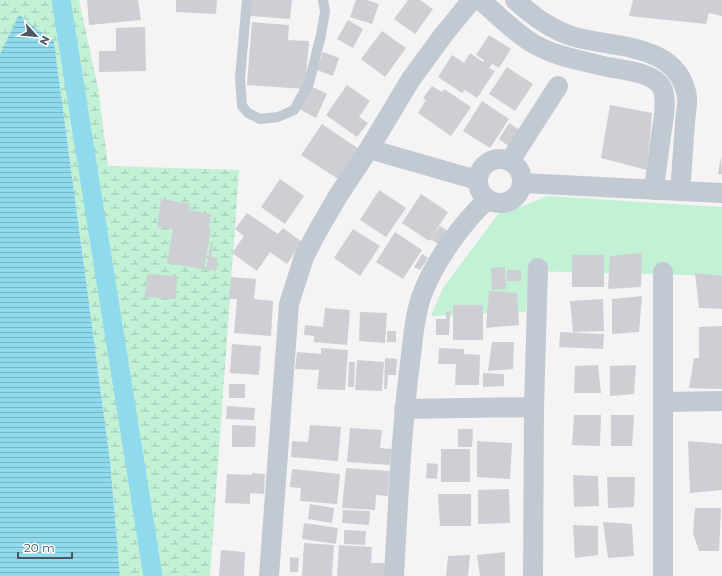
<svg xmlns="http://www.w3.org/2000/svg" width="722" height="576" font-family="Montserrat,sans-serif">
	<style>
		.wetland { fill: url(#wetland-marsh) }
		.green { fill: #c3f1d5 }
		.water { fill: url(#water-rules) }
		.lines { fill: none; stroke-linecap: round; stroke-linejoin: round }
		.canal { stroke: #90daee; stroke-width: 19 }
		.building { fill: #cdcfd5 }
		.service { stroke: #c1cad2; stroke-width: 10 }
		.minor { stroke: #c1cad2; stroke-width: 20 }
	</style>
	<defs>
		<pattern id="wetland-marsh" width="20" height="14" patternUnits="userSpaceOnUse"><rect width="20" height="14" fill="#c3f1d5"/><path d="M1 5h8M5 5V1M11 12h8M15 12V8" fill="none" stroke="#a0c6b0"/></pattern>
		<pattern id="water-rules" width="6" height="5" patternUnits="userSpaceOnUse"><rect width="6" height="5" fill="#90daee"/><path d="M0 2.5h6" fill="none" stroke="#78b4c4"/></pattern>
	</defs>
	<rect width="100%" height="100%" fill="#f5f3f3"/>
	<path class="wetland" d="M0 0H79L98 88 108 166 239 170 210 576H120L110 461 54 42 0 54Z"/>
	<path class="green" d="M547 196 722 207V276L529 271 526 312 431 316 443 288 498 214 523 206Z"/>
	<path class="water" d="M19 15 54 42 110 461 120 576H0V54Z"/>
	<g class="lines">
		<path class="canal" d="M61 0 153 576"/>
	</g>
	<g class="building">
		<path d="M87 0H138L141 20 89 25Z"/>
		<path d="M176 0H217L216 14 176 12Z"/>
		<path d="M251 0H292L290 19 250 16Z"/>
		<path d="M356 0H367L379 4 372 24 350 17Z"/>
		<path d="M408 0H420L433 9 415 34 394 19Z"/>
		<path d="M633 0H722V16L709 13 706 24 629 16Z"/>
		<path d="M348 20 363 29 353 48 337 39Z"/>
		<path d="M252 22 289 25 288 40 309 41 305 89 247 85Z"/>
		<path d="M145 27 146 71 99 72V51H116V28Z"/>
		<path d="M382 31 406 48 385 77 361 59Z"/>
		<path d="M489 35 511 49 499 68 492 64 489 68 495 71 477 98 465 90 462 93 438 77 452 55 464 63 470 53 483 62 484 60 476 55Z"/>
		<path d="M323 52 339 58 333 76 317 70Z"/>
		<path d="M507 67 533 84 515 111 489 94Z"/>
		<path d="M347 85 370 101 359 117 368 123 357 137 326 115Z"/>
		<path d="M311 86 327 94 316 118 299 109Z"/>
		<path d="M432 86 442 92 444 89 471 107 451 136 418 113 426 100 423 98Z"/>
		<path d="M482 101 509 119 490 148 463 131Z"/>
		<path d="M610 105 652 113 647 170 601 158Z"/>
		<path d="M509 123 521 131 510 147 499 139Z"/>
		<path d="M322 124 359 149 338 179 301 155Z"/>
		<path d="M721 156 722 174H718Z"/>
		<path d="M280 179 304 196 285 224 261 207Z"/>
		<path d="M379 190 406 208 386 237 360 220Z"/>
		<path d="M421 194 448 212 429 241 402 223Z"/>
		<path d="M161 199 190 204 189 210 211 214 209 228H211L204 269 167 263 173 229 157 227Z"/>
		<path d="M247 213 278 234 283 228 302 242 287 264 270 252 257 271 232 253 244 236 235 229Z"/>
		<path d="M440 226 448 231 438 244 430 239Z"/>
		<path d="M353 229 380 246 360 276 334 258Z"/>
		<path d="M395 232 422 250 403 279 376 262Z"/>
		<path d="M211 242H213L211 257 218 258 216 271 206 269Z"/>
		<path d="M642 253 641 287 608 289 610 256Z"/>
		<path d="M422 254 428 258 420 270 414 267Z"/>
		<rect x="572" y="255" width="32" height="32"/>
		<path d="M505 267 506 289 492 290 491 268Z"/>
		<rect x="507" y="270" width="14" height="11"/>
		<path d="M695 273 722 276V309L699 308Z"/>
		<path d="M147 274 177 276 176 299 145 297Z"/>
		<path d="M231 277 256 279 254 299 273 301 271 336 234 333 237 299H229Z"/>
		<path d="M489 291 517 293 519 325 486 328Z"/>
		<path d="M642 296 639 332 612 334V299Z"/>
		<path d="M603 299 604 331 573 332 570 301Z"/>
		<rect x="453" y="305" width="30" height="35"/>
		<path d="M325 308 350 310 347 345 314 342V336L304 335 305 325 323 327Z"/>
		<path d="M446 311 450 312 449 335H436V319H446Z"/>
		<path d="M360 312 387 313 385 343 359 341Z"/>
		<path d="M722 326V389L689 388 694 358H699V327Z"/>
		<rect x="387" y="331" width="9" height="11"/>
		<path d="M560 332 604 334 603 349 559 347Z"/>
		<path d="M492 342H514L513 369 488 371Z"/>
		<path d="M232 344 261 346 259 375 230 373Z"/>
		<path d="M321 348 348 350 345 390 317 389 319 370 295 369 297 352 321 354Z"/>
		<path d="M439 348 464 349V354L480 355 479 385H455L456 364H438Z"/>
		<path d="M385 358 397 359 396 375H388L387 389H384Z"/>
		<path d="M357 360 384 362 382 391 355 390Z"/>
		<path d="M349 362H355L354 387H348Z"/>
		<path d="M598 365 601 393H574L575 366Z"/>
		<path d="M636 365 634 394 610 396V366Z"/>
		<path d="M483 373 504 374V386L483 387Z"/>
		<rect x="229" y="384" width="16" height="14"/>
		<path d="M227 406 255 408 254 420 226 419Z"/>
		<path d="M574 415H601L600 446 572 445Z"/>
		<path d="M611 415H634L632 446H611Z"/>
		<path d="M232 425 256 426 255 447H232Z"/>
		<path d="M310 425 341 427 338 461 291 457 292 441 308 442Z"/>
		<path d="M350 428 382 430 380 448 392 449 390 465 347 462Z"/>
		<path d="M458 429H473L472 447H458Z"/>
		<path d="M477 441 512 443 510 479 477 477Z"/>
		<path d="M688 441 722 444V490L690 493Z"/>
		<rect x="441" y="449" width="29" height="33"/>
		<path d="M427 463 438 464 437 479 426 478Z"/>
		<path d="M346 468 390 471 388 496 376 495 375 510 342 508Z"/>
		<path d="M292 469 340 474 337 504 300 501 301 488 290 487Z"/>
		<path d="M252 473 265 474 264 494 250 493V504L225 503 227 474 252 475Z"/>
		<path d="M573 475 598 476 599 506 574 507Z"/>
		<path d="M607 477H635L634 507 608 508Z"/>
		<path d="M509 489 510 523 478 524V490Z"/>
		<path d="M438 494H471V526H440Z"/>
		<path d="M310 504 334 508 332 523 308 519Z"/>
		<path d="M695 508H721L719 551H699L693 533Z"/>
		<path d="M343 510 370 511 369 525 342 523Z"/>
		<path d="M603 522 632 524 634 556 608 558Z"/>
		<path d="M304 523 338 528 336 544 302 539Z"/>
		<path d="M573 525 598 526V555L575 558Z"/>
		<path d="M344 530 366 531 365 545 344 544Z"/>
		<path d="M304 543 334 545 332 576H302Z"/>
		<path d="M339 545 372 547 371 563H386L385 576H337Z"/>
		<path d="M221 550 245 552 244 576H219Z"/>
		<path d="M505 552V576H480L477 555Z"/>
		<path d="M470 555 468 576H446L448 556Z"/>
		<path d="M290 557 299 558 298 572H290Z"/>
	</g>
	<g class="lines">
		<path class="service" d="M247 0 240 77 242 106 248 113 260 119 278 117 294 110 309 83 321 35 325 11 323 0"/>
		<g class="minor">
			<path d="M480 0C496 13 511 29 529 41 550 55 578 60 603 66 620 70 656 71 663 90 667 103 663 122 661 135 659 153 656 171 654 190"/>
			<path d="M515 0C533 16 551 30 575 37 614 48 679 43 687 97 688 105 685 116 685 124 683 147 682 169 680 191"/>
			<path d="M369 149 477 180"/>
			<circle cx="500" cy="181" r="22"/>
			<path d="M510 161 558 86"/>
			<path d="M522 183 722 193"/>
			<path d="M663 402 722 401"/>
			<path d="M404 409 534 407"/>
			<path d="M269 576 289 304 304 257 317 232 338 196 369 149 411 79 444 34 472 0"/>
			<path d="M394 576C398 505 401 434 410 363 413 341 414 316 422 295 434 262 462 223 487 200"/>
			<path d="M533 576 534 407 538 268"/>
			<path d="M663 576V272"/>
		</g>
	</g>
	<g transform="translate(36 36) rotate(117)" stroke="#ffffff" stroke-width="3" paint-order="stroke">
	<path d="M0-3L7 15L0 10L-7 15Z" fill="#4a5661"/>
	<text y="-6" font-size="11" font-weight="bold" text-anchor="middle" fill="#4a5661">N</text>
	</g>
	<path d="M18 552v6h54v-6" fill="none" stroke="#4a5661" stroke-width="2"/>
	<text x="24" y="552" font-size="12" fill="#4a5661" stroke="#ffffff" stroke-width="3" paint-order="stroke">20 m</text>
</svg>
